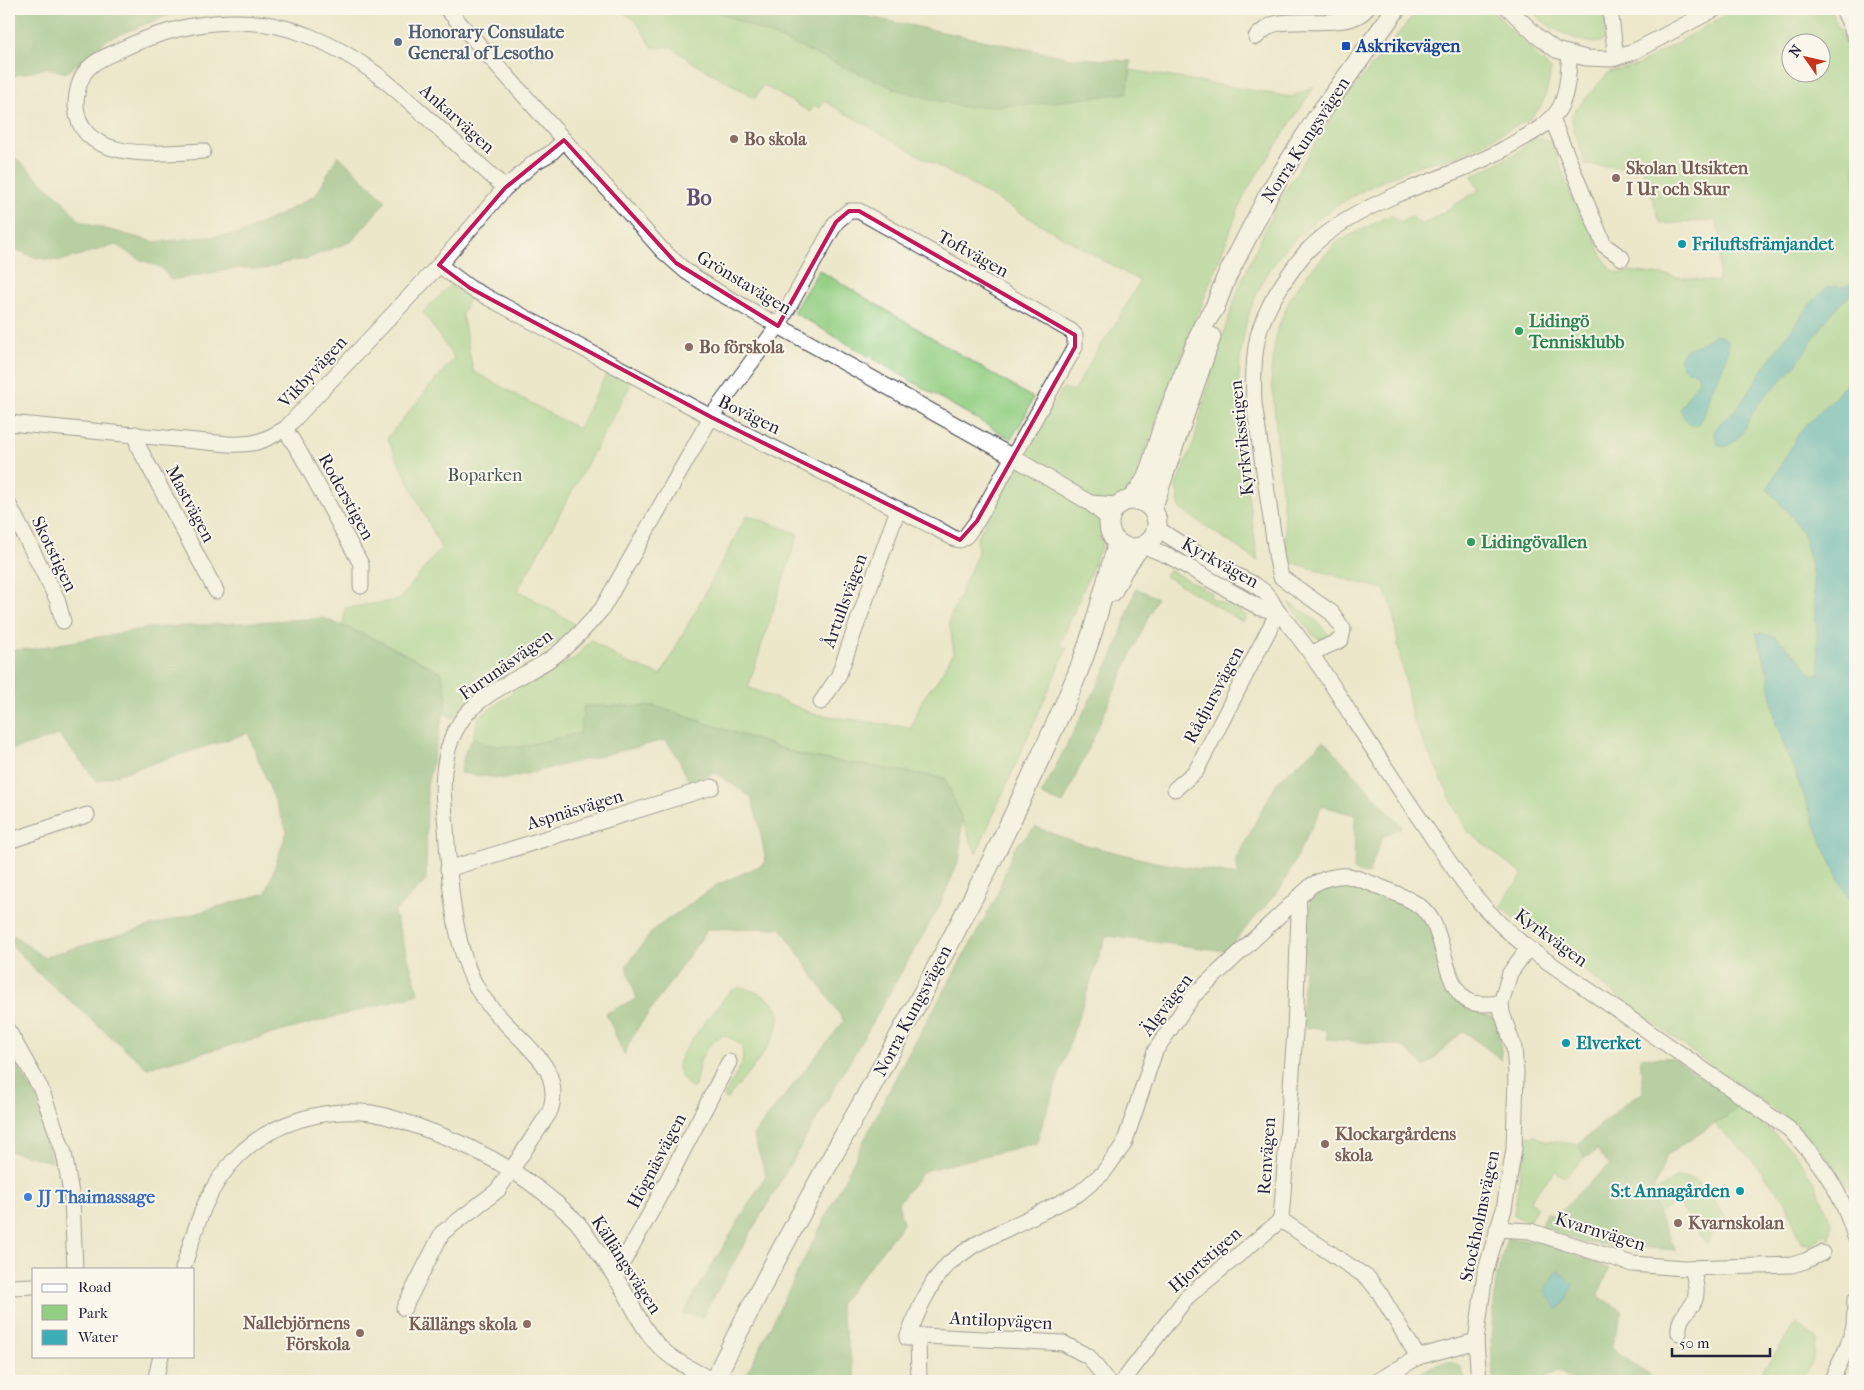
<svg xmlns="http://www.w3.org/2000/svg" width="1864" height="1390" font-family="'IM FELL French Canon',serif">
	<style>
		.green { fill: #93cf83; stroke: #5a785f; fill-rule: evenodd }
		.forest { fill: #76b271; stroke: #4c6a56 }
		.water { fill: #3dadb7; stroke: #306879 }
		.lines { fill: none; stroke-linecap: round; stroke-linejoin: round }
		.minor-casing { stroke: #404050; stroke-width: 17 }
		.major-casing { stroke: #404050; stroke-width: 21 }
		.minor { stroke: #fff; stroke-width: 15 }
		.major { stroke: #fff; stroke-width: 19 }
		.marked { fill: none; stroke: #c2185b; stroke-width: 4; stroke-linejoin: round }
		.service-dot { fill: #5c6f8a; stroke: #fbf7ec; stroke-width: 2 }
		.transit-dot { fill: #1a4fb4; stroke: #fbf7ec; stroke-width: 2 }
		.education-dot { fill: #8d6e63; stroke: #fbf7ec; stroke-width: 2 }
		.culture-dot { fill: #0f9aa8; stroke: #fbf7ec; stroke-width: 2 }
		.leisure-dot { fill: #2e9e5b; stroke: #fbf7ec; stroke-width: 2 }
		.shop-dot { fill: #3f7fe0; stroke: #fbf7ec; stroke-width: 2 }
		.labels { text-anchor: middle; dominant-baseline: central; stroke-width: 4; stroke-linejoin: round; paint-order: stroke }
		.service-label { font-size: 18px; font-weight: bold; fill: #4e5e75; stroke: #fbf7ec; text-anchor: start }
		.transit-label { font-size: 18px; font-weight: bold; fill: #164399; stroke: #fbf7ec; text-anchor: start }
		.street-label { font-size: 18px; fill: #22223b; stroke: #fbf7ec }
		.education-label { font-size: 18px; font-weight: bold; fill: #785e54; stroke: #fbf7ec; text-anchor: start }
		.culture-label { font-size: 18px; font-weight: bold; fill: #0d838f; stroke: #fbf7ec; text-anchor: start }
		.leisure-label { font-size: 18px; font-weight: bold; fill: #27864d; stroke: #fbf7ec; text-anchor: start }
		.park-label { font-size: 18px; fill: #445651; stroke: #fbf7ec }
		.shop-label { font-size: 18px; font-weight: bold; fill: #366cbe; stroke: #fbf7ec; text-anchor: start }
		.district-label { font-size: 22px; font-weight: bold; fill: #5f5172; stroke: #fbf7ec }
	</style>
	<rect width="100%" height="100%" fill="#fbf7ec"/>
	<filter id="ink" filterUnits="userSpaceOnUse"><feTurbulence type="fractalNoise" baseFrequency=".02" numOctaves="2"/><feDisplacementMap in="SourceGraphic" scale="10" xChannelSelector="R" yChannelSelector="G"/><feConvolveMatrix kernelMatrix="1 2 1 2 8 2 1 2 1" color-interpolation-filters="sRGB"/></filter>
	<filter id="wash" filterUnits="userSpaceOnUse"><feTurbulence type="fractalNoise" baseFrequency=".0096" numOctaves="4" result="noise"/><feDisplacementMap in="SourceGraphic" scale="20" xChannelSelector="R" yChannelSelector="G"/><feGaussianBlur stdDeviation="1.12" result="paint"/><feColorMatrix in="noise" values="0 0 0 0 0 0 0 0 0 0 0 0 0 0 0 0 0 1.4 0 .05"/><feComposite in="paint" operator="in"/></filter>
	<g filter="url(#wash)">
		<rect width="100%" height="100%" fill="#ede7ca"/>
		<g class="green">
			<path d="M617 9H711L901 91 964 107 1126 93 1131 70 1291 97 1314 87 1244 195 1134 480 1123 496 1114 500 1104 527 1105 537 1060 645 1067 648 976 854 945 778 805 756 655 706 581 733 519 747 488 745 473 738 478 718 514 691 575 658 591 640 623 661 661 675 747 515 798 534 748 687 814 714 911 728 922 700 938 679 954 652 949 621 978 552 977 537 1063 388 1074 391 1096 352 1112 330 1140 281 824 101 820 108 814 105 810 112 763 85 755 98 692 62 670 46 653 48 635 20Z"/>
			<path d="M1419 9H1491L1551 70C1547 89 1546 104 1531 118 1525 123 1515 126 1507 130 1491 139 1474 150 1457 156 1445 160 1432 162 1420 165 1408 169 1397 175 1385 180 1315 211 1256 260 1243 339 1230 413 1248 488 1258 561L1180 509 1176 486 1194 442 1215 357 1242 280 1277 203 1341 103Z"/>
			<path d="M1529 9H1603C1604 16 1607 28 1606 36 1601 54 1559 32 1550 26 1543 22 1536 15 1529 9Z"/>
			<path d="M1736 9H1830L1855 62V373L1835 397 1767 489 1789 513 1802 532 1812 570 1820 675 1811 674 1795 654 1756 632 1768 673 1776 724 1823 845 1846 894 1855 902V1193L1848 1188 1821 1149 1782 1115 1699 1057 1501 908 1508 893 1523 875 1466 830 1413 720 1398 645 1393 610 1384 589 1356 582 1288 561 1271 372 1277 330 1291 296 1308 273 1337 242 1391 215 1400 223 1411 216 1422 225 1479 190 1472 176 1515 154 1535 138 1551 140 1573 201 1584 206C1589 220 1602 271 1618 273 1622 274 1627 272 1630 271L1718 282 1721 239 1716 220 1661 224 1641 165 1622 167 1586 165 1575 135 1571 115 1609 72 1636 66ZM1792 42H1822V72H1792Z"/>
			<path d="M819 270 1033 398 1025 416 1011 439 793 312Z"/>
			<path d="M452 283 470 296 462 314 473 371 578 429 609 369 632 382 518 590 578 626 548 649 505 669 453 718 444 712 447 697 441 672 375 639 343 626 345 608 399 600 441 548 387 438 454 358 423 312Z"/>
			<path d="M1169 570 1212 593 1210 597 1225 605 1229 603 1247 616 1243 622 1165 576Z"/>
			<path d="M1288 603C1309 613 1317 619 1331 638L1324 641 1314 636Z"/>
			<path d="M741 987C755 991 777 998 779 1016 782 1037 740 1083 726 1100L724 1096 743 1062 742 1046 731 1038 722 1035C700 1051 700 1060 695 1086L692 1089C686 1082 678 1076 678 1066 678 1052 719 1006 729 992Z"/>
			<path d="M1742 1106 1792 1150 1812 1177 1832 1224 1830 1240 1825 1235 1811 1245 1801 1243 1785 1200 1751 1159 1715 1124Z"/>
			<path d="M1535 1136 1546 1141 1578 1144 1585 1158 1564 1177 1555 1171 1530 1200 1537 1207 1528 1223 1514 1215 1525 1137Z"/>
			<path d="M1678 1177C1681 1177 1686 1177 1690 1178 1702 1182 1724 1212 1728 1224L1726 1227 1717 1223 1707 1244 1697 1232 1678 1202 1658 1213 1652 1194Z"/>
			<path d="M1796 1323 1817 1339 1812 1363 1799 1381H1756Z"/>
		</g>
		<g class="forest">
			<path d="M22 9H184L108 39 66 73 47 68 9 77V20Z"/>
			<path d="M711 9H830L1071 58 1131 61 1127 93 1038 104 964 107 901 91Z"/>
			<path d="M9 110 14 157 62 200 78 219 91 225 155 242 238 234 277 216 316 195 338 155 386 201 352 241 306 259 287 262 265 269 239 268 171 280 162 268 139 259 116 245 60 261 37 258 9 247Z"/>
			<path d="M1136 588 1157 598 1063 804 1041 795 1115 651Z"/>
			<path d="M323 618 375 639 441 672 447 697 427 786 426 881 394 912 419 994 147 1068 38 973 9 942V932L43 957 266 893 287 831 248 733 97 781 59 735 9 751V650L32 649 148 628Z"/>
			<path d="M584 706H655L805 756 945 778 962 819 960 858 938 909 702 1317 683 1314 766 1175 753 1135 844 1021 781 928 708 929 635 1032 624 1055 606 1013 637 999 626 966 654 929 717 885 766 863 759 824 751 797 715 773 689 782 679 760 666 740 505 779 460 773 465 752 473 738 488 745 519 747 580 733Z"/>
			<path d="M1324 741 1402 827 1382 837 1368 875 1354 871 1355 815 1322 806 1281 888 1226 951 1106 936 1036 1143 924 1171 898 1203 903 1224 839 1305 856 1381H743L900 1069 995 900 1014 848 1036 827 1074 842 1155 862 1239 875 1235 861 1277 782Z"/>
			<path d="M1330 884C1338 885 1348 884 1357 886 1384 894 1411 906 1430 928L1469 1008 1498 1020 1502 1060 1463 1031 1425 1067 1403 1047 1395 1045 1327 1039V1030L1301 1027 1306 925 1311 896Z"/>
			<path d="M9 1051 36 1097 52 1162 9 1151Z"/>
			<path d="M1640 1057 1674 1058 1742 1106 1667 1155 1652 1194 1658 1214 1676 1250 1582 1243 1540 1227 1546 1212 1556 1217 1580 1191 1610 1165 1597 1150 1585 1158 1578 1144 1629 1100 1643 1093Z"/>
			<path d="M1507 1238 1550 1243 1610 1269 1597 1296 1623 1311 1611 1347 1657 1381H1573L1559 1371 1538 1381H1493L1491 1338 1496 1280Z"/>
			<path d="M1450 1362 1460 1366 1465 1378 1455 1381H1402L1439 1363Z"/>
		</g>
		<g class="water">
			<path d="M1855 235V292C1827 310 1814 342 1793 368 1782 381 1768 391 1758 404 1747 419 1744 441 1724 447L1718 444 1714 432 1720 423 1737 408 1777 349 1811 303 1827 287 1847 286 1853 280Z"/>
			<path d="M1715 334 1722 336 1728 341C1729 364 1717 376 1709 396 1707 400 1708 403 1707 407 1705 414 1701 419 1698 425H1691L1684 418 1680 409 1699 380 1698 375 1690 370 1687 371 1682 366 1679 359C1686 344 1694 349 1705 341 1709 339 1712 336 1715 334Z"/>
			<path d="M1855 373V902L1846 894 1823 845 1776 724 1768 673 1756 632 1775 637 1795 654 1811 674 1820 675 1812 570 1802 532 1789 513 1767 489 1801 430 1835 397Z"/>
			<path d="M1558 1270 1573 1284 1567 1300 1558 1310 1545 1291Z"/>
		</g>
	</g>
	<g filter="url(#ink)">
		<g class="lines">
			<g class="minor-casing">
				<g id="minor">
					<path d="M447 9 663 251 687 272 718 292 1013 457 1090 503 1109 519"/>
					<path d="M1509 9 1537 36 1556 50 1586 58 1611 59 1631 53 1715 9"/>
					<path d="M1610 9 1616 58"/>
					<path d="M1843 9 1855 36"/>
					<path d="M1256 37C1261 33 1268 25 1275 24 1297 17 1351 30 1366 9"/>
					<path d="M1552 119 1604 245 1622 258"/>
					<path d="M203 151C163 153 79 164 76 106 76 92 80 74 92 65 100 58 112 54 122 49 179 22 249 11 309 36 360 56 393 86 432 122 457 144 481 166 505 188"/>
					<path d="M9 423 228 444C254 445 262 442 285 429L439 265 505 188 535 162 551 153 564 140"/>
					<path d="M285 429 300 453 361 564V586"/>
					<path d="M136 434 138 446 216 591"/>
					<path d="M1090 503 1118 505"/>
					<path d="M9 505 57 599 63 621"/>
					<path d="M1157 528C1181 545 1206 559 1231 573 1243 579 1261 586 1269 597 1273 602 1275 609 1279 613 1307 645 1329 679 1351 715 1375 752 1399 789 1424 825 1457 874 1481 912 1528 948L1789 1129C1821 1162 1842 1192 1855 1237"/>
					<path d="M1144 546 1169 556 1260 608 1278 612"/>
					<path d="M1312 653 1341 640 1343 629 1332 613 1281 577 1277 560 1254 403C1253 380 1253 358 1258 336 1262 320 1270 304 1278 291 1287 277 1296 263 1307 251 1331 226 1372 205 1403 192 1437 178 1472 167 1504 149 1522 138 1547 128 1559 109 1568 94 1568 71 1570 54"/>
					<path d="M821 702 838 677 898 509"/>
					<path d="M1175 789 1196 771 1278 612"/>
					<path d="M9 841 87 815"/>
					<path d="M448 869 712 787"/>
					<path d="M1298 897 1299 911 1295 1032 1281 1220 1368 1278 1379 1292 1418 1357"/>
					<path d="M9 1032 41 1089 64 1153 72 1199 75 1269"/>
					<path d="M1497 1229 1530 1231 1632 1264 1684 1268 1792 1265 1805 1261 1822 1253"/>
					<path d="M183 1269C196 1226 206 1187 239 1155 272 1122 326 1107 371 1113 389 1116 406 1122 422 1128 480 1148 532 1178 576 1221 584 1230 591 1242 598 1252 608 1266 618 1281 627 1296 636 1313 644 1330 657 1344 672 1361 694 1370 713 1381"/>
					<path d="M615 1276 652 1210 729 1062"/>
					<path d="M9 1287 34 1286"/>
					<path d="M404 1308 442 1233 498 1190 549 1113C555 1100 554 1083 547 1070 543 1061 534 1053 528 1046 512 1029 492 1012 480 993 453 950 449 877 446 827 444 805 441 782 446 759 448 746 453 733 461 721 477 695 522 677 547 661 569 647 585 628 602 609L711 417 778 326 836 222 849 211H859L1071 331 1075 335V347L977 521 966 536 960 540 955 539 934 527 711 417 470 288 439 265"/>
					<path d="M1679 1333C1677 1312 1696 1310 1696 1293 1697 1285 1694 1276 1692 1268"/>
					<path d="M918 1337 919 1381"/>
					<path d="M155 1381 161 1356"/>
					<path d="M1107 1381 1089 1357 1063 1343 924 1336 907 1338 921 1305 934 1281 949 1263 974 1245 1078 1194 1103 1173 1124 1144 1155 1051 1193 996 1312 885C1323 879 1335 875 1348 876 1360 878 1404 896 1415 903 1422 907 1429 915 1433 922 1444 944 1446 980 1462 996 1472 1007 1488 1004 1501 1003"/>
					<path d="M1123 1381 1187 1297 1281 1220"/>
					<path d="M1378 1381 1418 1357 1476 1341"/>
					<path d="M1479 1381 1476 1341 1485 1273 1504 1209 1514 1149 1516 1072 1514 1048 1502 1013 1501 1003 1510 973 1528 948"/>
					<path d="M1831 1381 1847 1348 1854 1326 1855 1300"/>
				</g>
			</g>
			<g class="major-casing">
				<g id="major">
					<circle cx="1133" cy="524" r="24"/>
					<path d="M1131 500 1144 483 1151 466 1163 426 1203 326 1215 307 1226 278 1270 192 1316 119 1396 9"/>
					<path d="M1152 509 1211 337"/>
					<path d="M1112 592 1123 570 1139 548"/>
					<path d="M714 1381C810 1183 930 997 1022 797 1047 742 1075 687 1093 630 1101 603 1108 576 1116 549V542"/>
				</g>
			</g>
			<use href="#minor" class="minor"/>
			<use href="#major" class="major"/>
		</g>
	</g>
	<path d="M0 0H1864V1390H0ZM564 140 676 263 778 326 836 222 849 211H859L1075 335V347L977 521 960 540 711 417 470 288 439 265 505 188Z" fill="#ede7ca" fill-opacity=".55" fill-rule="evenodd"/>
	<path class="marked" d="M564 140 676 263 778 326 836 222 849 211H859L1075 335V347L977 521 960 540 711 417 470 288 439 265 505 188Z"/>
	<circle class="service-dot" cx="398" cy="42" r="5"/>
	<rect class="transit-dot" x="1341" y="41" width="10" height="10" rx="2.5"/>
	<g class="education-dot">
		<circle cx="734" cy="139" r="5"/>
		<circle cx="1616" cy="178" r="5"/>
		<circle cx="689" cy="347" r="5"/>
		<circle cx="1325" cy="1144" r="5"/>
		<circle cx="1678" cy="1223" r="5"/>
		<circle cx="527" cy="1324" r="5"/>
		<circle cx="360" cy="1333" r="5"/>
	</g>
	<g class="culture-dot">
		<circle cx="1682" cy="244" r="5"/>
		<circle cx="1566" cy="1043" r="5"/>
		<circle cx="1740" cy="1191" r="5"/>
	</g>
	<g class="leisure-dot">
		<circle cx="1519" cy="331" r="5"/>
		<circle cx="1471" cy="542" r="5"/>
	</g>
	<circle class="shop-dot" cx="28" cy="1197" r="5"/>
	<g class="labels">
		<g class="service-label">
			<text x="408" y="32">Honorary Consulate<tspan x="408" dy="21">General of Lesotho</tspan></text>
		</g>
		<g class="transit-label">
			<text x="1356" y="46">Askrikevägen</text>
		</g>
		<g class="street-label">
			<text transform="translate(457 119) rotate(42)">Ankarvägen</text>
			<text transform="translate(1306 140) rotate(-57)">Norra Kungsvägen</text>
			<text transform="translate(973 254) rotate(29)">Toftvägen</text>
			<text transform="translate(744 283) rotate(31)">Grönstavägen</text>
			<text transform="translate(313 372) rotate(-47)">Vikbyvägen</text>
			<text transform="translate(749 415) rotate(26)">Bovägen</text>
			<text transform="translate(1242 438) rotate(-96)">Kyrkviksstigen</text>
			<text transform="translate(346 497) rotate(61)">Roderstigen</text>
			<text transform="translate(190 504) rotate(62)">Mastvägen</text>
			<text transform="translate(54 554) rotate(64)">Skotstigen</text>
			<text transform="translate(1220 563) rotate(29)">Kyrkvägen</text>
			<text transform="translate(845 601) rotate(-70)">Årtullsvägen</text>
			<text transform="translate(506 665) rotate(-35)">Furunäsvägen</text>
			<text transform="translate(1214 695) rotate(-62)">Rådjursvägen</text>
			<text transform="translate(575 810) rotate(-17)">Aspnäsvägen</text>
			<text transform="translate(1551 938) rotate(36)">Kyrkvägen</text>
			<text transform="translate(1167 1005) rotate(-53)">Älgvägen</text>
			<text transform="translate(913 1011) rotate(-62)">Norra Kungsvägen</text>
			<text transform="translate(1267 1156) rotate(-86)">Renvägen</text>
			<text transform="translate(657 1161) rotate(-62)">Högnäsvägen</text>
			<text transform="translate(1480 1216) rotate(-78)">Stockholmsvägen</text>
			<text transform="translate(1600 1232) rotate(17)">Kvarnvägen</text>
			<text transform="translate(1205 1260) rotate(-41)">Hjortstigen</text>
			<text transform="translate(626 1265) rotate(57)">Källängsvägen</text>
			<text transform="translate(1001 1321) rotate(3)">Antilopvägen</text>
		</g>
		<g class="education-label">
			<text x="744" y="139">Bo skola</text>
			<text x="1626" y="168">Skolan Utsikten<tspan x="1626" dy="21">I Ur och Skur</tspan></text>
			<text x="699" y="347">Bo förskola</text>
			<text x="1335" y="1134">Klockargårdens<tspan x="1335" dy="21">skola</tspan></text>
			<text x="1688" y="1223">Kvarnskolan</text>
			<text x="350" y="1323" text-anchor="end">Nallebjörnens<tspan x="350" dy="21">Förskola</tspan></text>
			<text x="517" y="1324" text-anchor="end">Källängs skola</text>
		</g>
		<g class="culture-label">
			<text x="1692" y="244">Friluftsfrämjandet</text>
			<text x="1576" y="1043">Elverket</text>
			<text x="1730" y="1191" text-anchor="end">S:t Annagården</text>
		</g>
		<g class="leisure-label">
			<text x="1529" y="321">Lidingö<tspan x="1529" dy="21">Tennisklubb</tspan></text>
			<text x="1481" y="542">Lidingövallen</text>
		</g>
		<g class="park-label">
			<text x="485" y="475">Boparken</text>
		</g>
		<g class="shop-label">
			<text x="38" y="1197">JJ Thaimassage</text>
		</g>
		<g class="district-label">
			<text x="699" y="198">Bo</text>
		</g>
	</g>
	<rect width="1864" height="1390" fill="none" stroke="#fbf7ec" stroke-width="30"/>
	<rect x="32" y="1268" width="162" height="90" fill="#fbf7ec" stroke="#a4a2a5"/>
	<rect x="42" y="1284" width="25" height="8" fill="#ffffff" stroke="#a4a2a5"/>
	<text x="78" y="1292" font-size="15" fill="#22223b">Road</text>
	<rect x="42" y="1305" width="25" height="15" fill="#93cf83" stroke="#a4a2a5"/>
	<text x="78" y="1318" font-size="15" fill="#22223b">Park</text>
	<rect x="42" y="1330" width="25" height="15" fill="#3dadb7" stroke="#a4a2a5"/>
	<text x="78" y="1342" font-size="15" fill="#22223b">Water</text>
	<g transform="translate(1806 58) rotate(304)"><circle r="24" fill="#fbf7ec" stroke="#a4a2a5"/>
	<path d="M0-4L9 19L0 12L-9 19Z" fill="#c8321e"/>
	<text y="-8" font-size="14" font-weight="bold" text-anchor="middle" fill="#22223b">N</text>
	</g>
	<path d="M1672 1348v8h98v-8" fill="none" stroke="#22223b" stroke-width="2.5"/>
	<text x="1679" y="1348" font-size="15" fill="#22223b" stroke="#fbf7ec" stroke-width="4" paint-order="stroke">50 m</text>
</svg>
